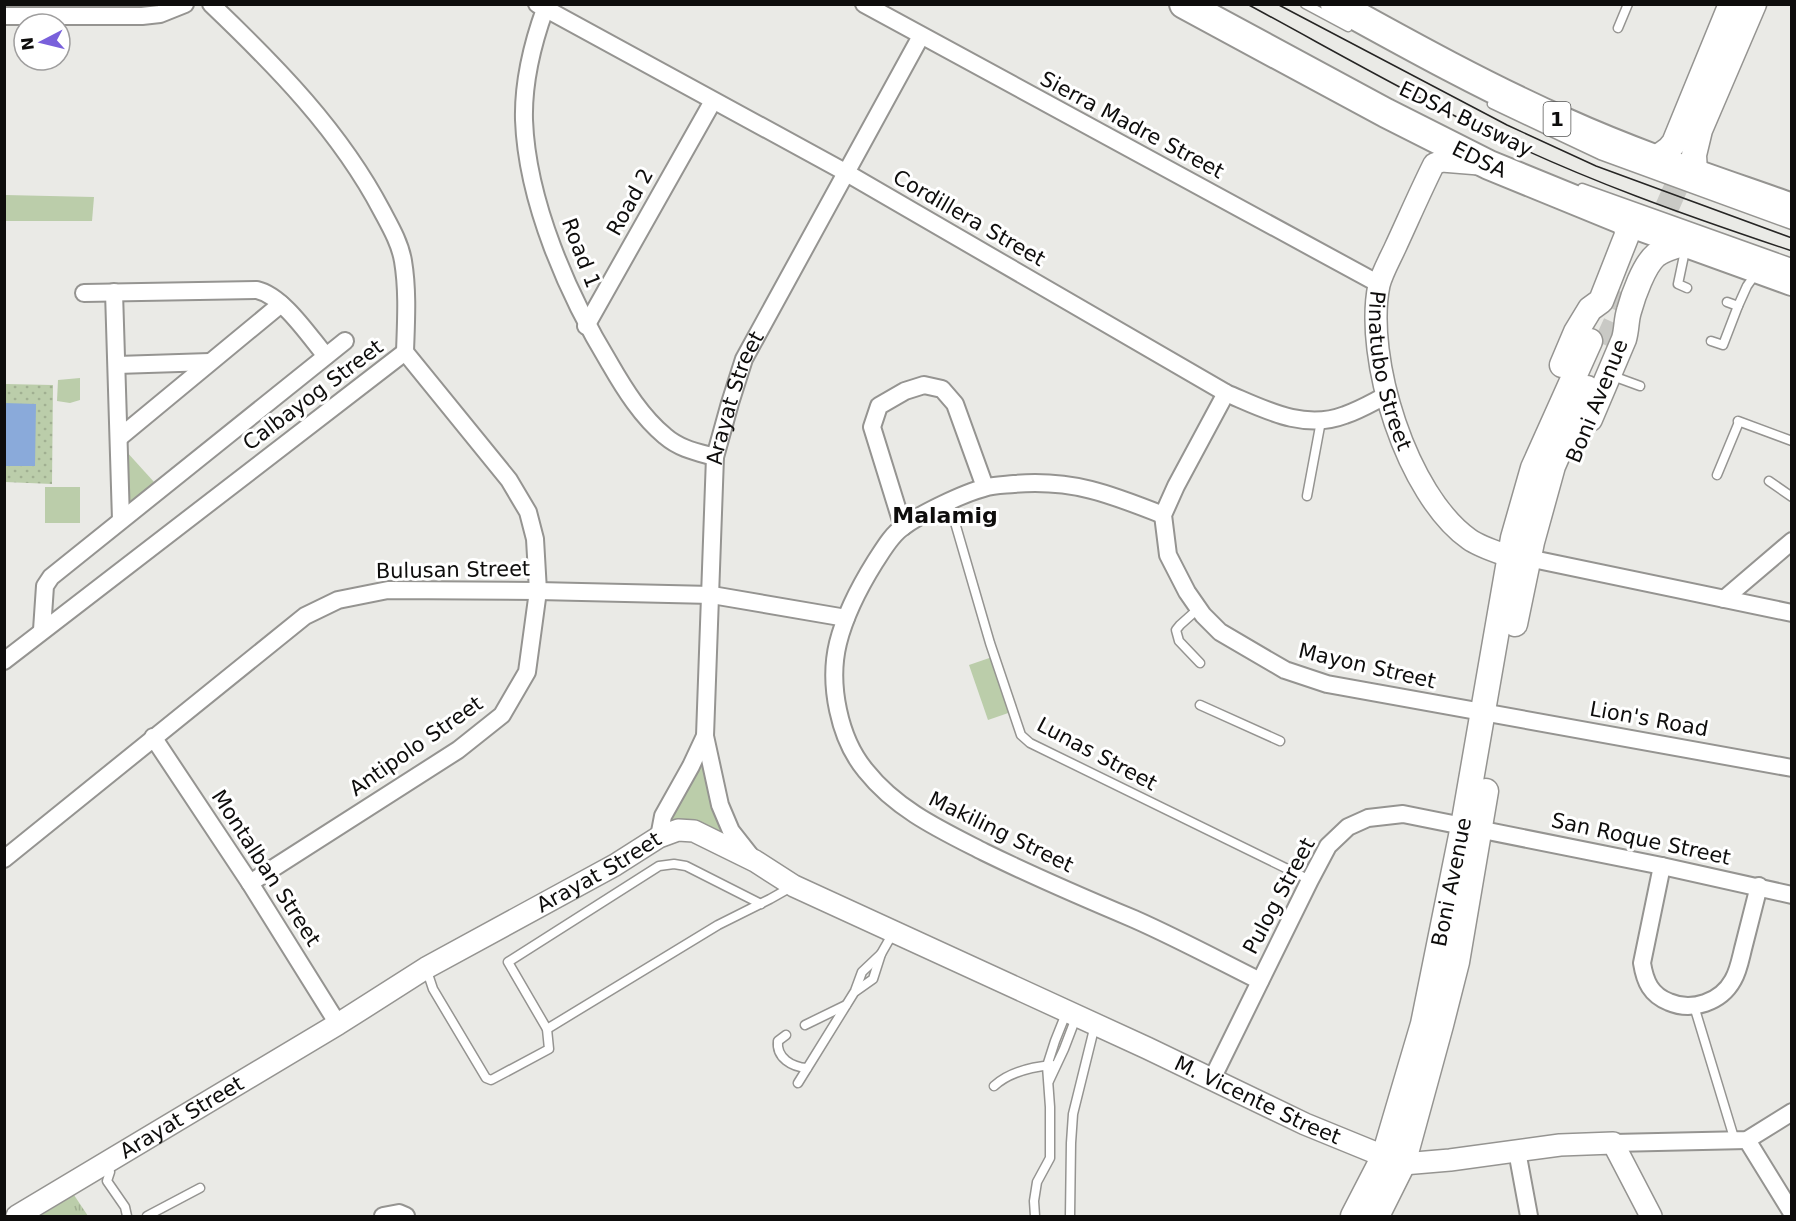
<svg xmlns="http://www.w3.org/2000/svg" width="1796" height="1221" font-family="'DejaVu Sans',sans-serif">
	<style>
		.grass { fill: url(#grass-tufts) }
		.park { fill: #bbcdaa }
		.garden { fill: url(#garden-dots) }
		.water { fill: #8aaada }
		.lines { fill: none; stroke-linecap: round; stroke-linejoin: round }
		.secondary-tunnel { stroke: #c9c9c5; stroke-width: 24; stroke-dasharray: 24 12; stroke-linecap: butt }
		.service-casing { stroke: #959491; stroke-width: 11 }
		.minor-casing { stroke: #959491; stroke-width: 20 }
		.tertiary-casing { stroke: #959491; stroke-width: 24 }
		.secondary-casing { stroke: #959491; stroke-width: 27 }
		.trunk-casing { stroke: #959491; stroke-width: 32 }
		.service { stroke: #fff; stroke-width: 8 }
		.minor { stroke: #fff; stroke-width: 16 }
		.tertiary { stroke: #fff; stroke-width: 21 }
		.secondary { stroke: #fff; stroke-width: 24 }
		.trunk { stroke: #fff; stroke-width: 28 }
		.tram { stroke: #262524; stroke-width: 1.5 }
		.labels { text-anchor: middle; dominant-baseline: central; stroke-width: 6; stroke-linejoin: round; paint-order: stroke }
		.shield { fill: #fff; stroke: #565655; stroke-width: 1.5 }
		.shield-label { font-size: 20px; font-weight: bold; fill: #0e0d0c }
		.street-label { font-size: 21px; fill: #0e0d0c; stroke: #fff }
		.neighbourhood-label { font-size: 22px; font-weight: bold; fill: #0e0d0c; stroke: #fff }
	</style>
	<defs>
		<pattern id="grass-tufts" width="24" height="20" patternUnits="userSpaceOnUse" patternTransform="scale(1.5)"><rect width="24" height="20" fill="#bbcdaa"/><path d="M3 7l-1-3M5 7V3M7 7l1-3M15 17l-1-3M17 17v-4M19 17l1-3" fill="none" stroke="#a0af91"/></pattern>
		<pattern id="garden-dots" width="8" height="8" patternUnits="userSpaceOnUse" patternTransform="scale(1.5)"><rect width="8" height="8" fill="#bbcdaa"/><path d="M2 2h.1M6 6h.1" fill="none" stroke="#a0af91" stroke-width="1.8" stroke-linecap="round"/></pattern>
	</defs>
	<rect width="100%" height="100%" fill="#eaeae6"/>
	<path class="grass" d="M74 1195 88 1216H40Z"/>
	<g class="park">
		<path d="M5 195 94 197 92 221H5Z"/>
		<path d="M80 378V400L70 403 57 401 58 380Z"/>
		<path d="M125 450 154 482 127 507Z"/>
		<rect x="45" y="487" width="35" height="36"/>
		<path d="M998 655 1017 710 988 720 969 665Z"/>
		<path d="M702 757 707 788 733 850 659 832Z"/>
	</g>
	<path class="garden" d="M5 384 53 385 52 484 5 482Z"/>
	<path class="water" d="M4 403 36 404 35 466H5Z"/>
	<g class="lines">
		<g class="secondary-tunnel">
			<path d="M1652 241 1689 158"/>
			<path d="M1605 345 1628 295"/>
		</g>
		<g class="service-casing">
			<g id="service">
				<path d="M1305 4 1348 27"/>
				<path d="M1618 28 1628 4"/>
				<path d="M1492 104 1600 155 1792 225"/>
				<path d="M1582 188 1792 263"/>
				<path d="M1686 246 1678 284 1687 288"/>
				<path d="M1727 302 1738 306 1747 286 1757 272"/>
				<path d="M1711 341 1723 345 1738 306"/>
				<path d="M1610 375 1640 386"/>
				<path d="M1738 421 1792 441"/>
				<path d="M1717 475 1739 422"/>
				<path d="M1769 481 1792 497"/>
				<path d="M1307 496 1321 421"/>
				<path d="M949 502 990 643 1021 735 1030 743 1310 880"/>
				<path d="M1199 608 1180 625 1176 630 1179 641 1200 663"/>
				<path d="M1200 705 1280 741"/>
				<path d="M426 968 433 989 486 1078 491 1080 549 1049 547 1029 508 962 659 866 674 864 686 866 761 904"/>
				<path d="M856 991 873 979 881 954 893 933"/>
				<path d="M1694 1006 1735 1141"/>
				<path d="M805 1025 846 1005"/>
				<path d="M547 1029 718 925 770 899 793 886"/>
				<path d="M786 1035 778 1041C776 1058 792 1067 807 1068"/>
				<path d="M1049 1081 1064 1049 1077 1015"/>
				<path d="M798 1083 855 991 862 972 881 954"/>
				<path d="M994 1086C1009 1072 1031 1067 1052 1065"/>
				<path d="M108 1163 110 1172 107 1181 125 1207 127 1216"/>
				<path d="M147 1216 200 1188"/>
				<path d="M1035 1216 1034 1201 1037 1182 1050 1158V1107L1047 1066 1055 1041 1067 1011"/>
				<path d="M1070 1216 1071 1143 1073 1114 1095 1025"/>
			</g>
		</g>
		<g class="minor-casing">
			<g id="minor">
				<path d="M211 4C276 66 340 131 382 211 390 226 400 243 403 261 408 291 406 322 405 352"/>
				<path d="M537 4 845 172 1226 393C1264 409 1303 431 1345 415 1360 410 1373 402 1387 395"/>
				<path d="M864 4 1379 284"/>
				<path d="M545 9C532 45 523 82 524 120 527 202 568 295 610 364 625 390 642 417 665 436 680 449 697 452 715 457"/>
				<path d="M4 16H142L160 14 185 4"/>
				<path d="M114 292 121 520"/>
				<path d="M84 293 257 290C283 296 309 336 326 356"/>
				<path d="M586 326 713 101"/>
				<path d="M117 365 210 362"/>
				<path d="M1226 393 1176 486 1163 515 1168 555 1187 592 1203 615 1220 632 1285 670 1327 684 1792 768"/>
				<path d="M120 437 281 304"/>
				<path d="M1163 515C1110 494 1072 479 1014 484 1004 485 993 485 984 488 964 493 920 514 903 527 891 535 883 550 875 562 860 586 845 615 838 643 828 684 839 739 866 771 897 810 941 830 984 852 1033 876 1084 898 1134 919 1177 938 1218 960 1260 981"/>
				<path d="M903 527 872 427 879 406 905 391 924 385 942 389 955 404 985 487"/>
				<path d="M1528 558 1792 613"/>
				<path d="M1724 599 1792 541"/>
				<path d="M42 630 45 586 51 577 345 341"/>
				<path d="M4 661 405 352"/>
				<path d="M705 736 720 805 731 831 753 859"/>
				<path d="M153 737 250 883 338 1024"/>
				<path id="s1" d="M659 837 663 816 691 766 705 736 715 457 730 403 744 359 921 36"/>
				<path d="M4 859 305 616 338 600 388 590 538 591 712 595 846 618"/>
				<path d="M1662 866 1642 963C1645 982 1651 995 1669 1002 1692 1012 1721 1002 1733 980 1739 970 1741 956 1744 945 1749 925 1754 906 1759 886"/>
				<path d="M250 883 458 750 502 715 527 672 538 591 535 539 528 512 509 480 405 352"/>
				<path d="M1212 1079 1310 880 1328 846 1348 827 1368 818 1403 814 1662 866 1792 895"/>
				<path d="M1747 1140 1792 1213"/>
				<path d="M1613 1143 1747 1140 1792 1112"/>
				<path d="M1517 1151 1529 1216"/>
				<path d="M383 1216 399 1213 406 1216"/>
			</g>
		</g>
		<g class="tertiary-casing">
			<g id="tertiary">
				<path id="s2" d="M1479 164 1442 161 1434 164C1420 192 1408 220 1395 248 1390 259 1382 273 1379 285 1364 358 1407 495 1469 539 1480 547 1497 552 1511 557"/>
				<path id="s3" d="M17 1216 338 1024 426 968 615 865 659 837 678 830 694 831 755 861 794 886 1147 1048 1305 1124 1403 1164 1450 1160 1560 1145 1613 1143 1651 1216"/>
			</g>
		</g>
		<g class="secondary-casing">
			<g id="secondary">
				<path d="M1654 160 1669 149 1674 143 1731 4"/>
				<path d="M1695 173 1694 155 1700 130 1754 4"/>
				<path d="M1562 365 1576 332 1590 309 1601 301 1623 245 1627 235 1626 221"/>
				<path d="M1590 419 1624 339C1627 329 1626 320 1629 311 1633 296 1644 265 1656 255 1665 248 1676 246 1687 243"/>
				<path d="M1515 624 1532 542 1553 466 1587 388"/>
				<path id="s4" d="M1353 1216 1384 1156 1423 1024 1463 826 1513 538 1533 468 1590 341"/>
				<path d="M1377 1216 1403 1164 1441 1025 1457 962 1486 791"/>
			</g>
		</g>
		<g class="trunk-casing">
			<g id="trunk">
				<path id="s5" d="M1184 4 1386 113 1489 165 1626 221 1792 281"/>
				<path d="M1335 4C1411 46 1487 88 1566 123 1639 156 1716 181 1792 208"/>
			</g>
		</g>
		<use href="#service" class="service"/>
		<use href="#minor" class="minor"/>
		<use href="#tertiary" class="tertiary"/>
		<use href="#secondary" class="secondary"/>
		<use href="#trunk" class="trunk"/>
		<g class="tram">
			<path d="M1247 4C1325 46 1403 91 1483 130 1582 179 1687 216 1792 251"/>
			<path d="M1277 4 1507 125 1596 166 1792 238"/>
		</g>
	</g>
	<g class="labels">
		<rect class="shield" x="1543.5" y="102" width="27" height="34" rx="4.5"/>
		<g class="shield-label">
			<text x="1557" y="119">1</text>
		</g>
		<g class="street-label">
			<text transform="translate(1466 119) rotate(26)">EDSA Busway</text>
			<text transform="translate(1132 125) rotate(28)">Sierra Madre Street</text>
			<text stroke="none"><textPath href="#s5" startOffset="334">EDSA</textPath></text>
			<text transform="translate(630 202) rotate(-61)">Road 2</text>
			<text transform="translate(969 218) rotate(30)">Cordillera Street</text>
			<text transform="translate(581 253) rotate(69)">Road 1</text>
			<text stroke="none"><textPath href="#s2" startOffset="266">Pinatubo Street</textPath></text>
			<text transform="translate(313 395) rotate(-37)">Calbayog Street</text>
			<text stroke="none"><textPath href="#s1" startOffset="453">Arayat Street</textPath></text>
			<text transform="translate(1597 401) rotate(-68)">Boni Avenue</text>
			<text transform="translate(453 570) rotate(-1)">Bulusan Street</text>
			<text transform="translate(1367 666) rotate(13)">Mayon Street</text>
			<text transform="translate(1649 719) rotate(10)">Lion's Road</text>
			<text transform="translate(416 746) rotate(-35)">Antipolo Street</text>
			<text transform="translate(1097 754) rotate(28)">Lunas Street</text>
			<text transform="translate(1001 832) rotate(26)">Makiling Street</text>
			<text transform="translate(1641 839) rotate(12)">San Roque Street</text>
			<text transform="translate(266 868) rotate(57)">Montalban Street</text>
			<text stroke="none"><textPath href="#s3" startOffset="676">Arayat Street</textPath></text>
			<text stroke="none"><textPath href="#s4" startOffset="350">Boni Avenue</textPath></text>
			<text transform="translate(1279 896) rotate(-62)">Pulog Street</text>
			<text stroke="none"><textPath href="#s3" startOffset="1407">M. Vicente Street</textPath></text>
			<text stroke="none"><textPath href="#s3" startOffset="192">Arayat Street</textPath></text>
		</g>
		<g class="neighbourhood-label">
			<text x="945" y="515">Malamig</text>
		</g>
	</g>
	<rect width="1796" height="1221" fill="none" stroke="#0e0d0c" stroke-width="12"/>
	<g transform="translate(42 42) rotate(263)"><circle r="28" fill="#ffffff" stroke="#9f9e9e" stroke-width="1.5"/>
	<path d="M0-4.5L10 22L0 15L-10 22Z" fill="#7960db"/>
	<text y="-9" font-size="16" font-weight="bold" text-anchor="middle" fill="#0e0d0c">N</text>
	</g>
</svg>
